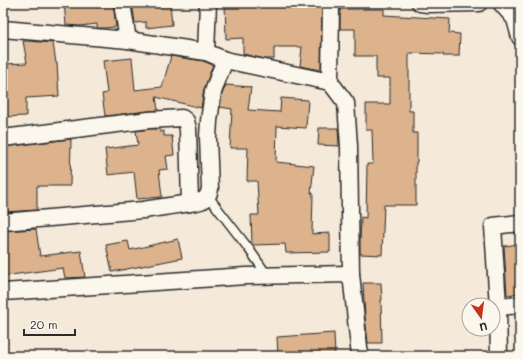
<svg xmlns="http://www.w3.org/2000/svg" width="523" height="359" font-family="Mali,sans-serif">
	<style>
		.building { fill: #dcb38d; stroke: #2b2b2b }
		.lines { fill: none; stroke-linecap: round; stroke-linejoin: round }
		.lane-casing { stroke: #2b2b2b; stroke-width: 11 }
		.street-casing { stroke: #2b2b2b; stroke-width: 19 }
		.lane { stroke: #fbf7ec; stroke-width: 8 }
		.street { stroke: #fbf7ec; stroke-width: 16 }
	</style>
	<rect width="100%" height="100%" fill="#f5e9d9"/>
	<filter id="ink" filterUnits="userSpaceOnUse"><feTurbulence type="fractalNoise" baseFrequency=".025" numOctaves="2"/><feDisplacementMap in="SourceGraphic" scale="8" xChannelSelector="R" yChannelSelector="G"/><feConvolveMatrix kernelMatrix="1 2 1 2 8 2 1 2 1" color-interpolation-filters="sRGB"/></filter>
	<g filter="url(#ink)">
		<g class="building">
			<path d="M64 3H113L116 27 104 28H97V24L80 26 66 25Z"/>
			<path d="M132 3H170L172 25 146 28V22L135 23Z"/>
			<path d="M225 3H322L321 70 300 66 302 47H274V59H265L243 54V38L226 39Z"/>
			<path d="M340 9H384V15L450 19 449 33 460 34 459 56H443V54L409 53V111H413V133H417V162H416V205H384L382 255 360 254V242L361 217 366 218 367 164H373L372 130H366V104H390V78H376V56H355V29H340Z"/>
			<path d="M23 41H28L53 43 56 63H57L59 96 26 98V116L3 117V64L27 63Z"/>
			<path d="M171 56 203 61 213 65 204 89 201 108 156 97 158 110 105 116 102 94 107 93 103 61 132 58 135 90 162 87Z"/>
			<path d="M226 85 251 87 248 110 280 112 281 98 308 100 306 128 277 126 276 162 314 166 311 193H313L312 234 330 233V252L286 253 285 244 253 245 252 244 251 215H259L257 181H247L248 148H230L232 109 220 107 222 94Z"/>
			<path d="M319 128H338L339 146 318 145Z"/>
			<path d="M150 129H160V132L164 131V136H172L174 155 166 156 168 169 159 170 162 197 137 199 134 172 108 175 105 149 138 145 136 131Z"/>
			<path d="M71 139 70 186H37V210L3 212V147Z"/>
			<path d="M36 229 40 256 81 251 85 277 65 278 63 268 3 276V231Z"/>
			<path d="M178 239 182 258 112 272 106 245 128 241 130 250Z"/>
			<path d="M520 244V293L507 295 504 246Z"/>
			<path d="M363 283H381L382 300H381L382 343H368L365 317Z"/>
			<path d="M334 333 335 356H278L277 337Z"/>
		</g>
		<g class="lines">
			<g class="lane-casing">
				<path id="lane" d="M208 196 249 249 267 275"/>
			</g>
			<g class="street-casing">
				<g id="street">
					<path d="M122 3 128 40"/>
					<path d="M420 3 428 4 479 3"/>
					<path d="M501 3 515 19 520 37"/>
					<path d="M3 29 128 40 206 52 225 60 330 82 346 103 349 146 351 274 360 356"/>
					<path d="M206 52 208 3"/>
					<path d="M330 82 331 3"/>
					<path d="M3 138 149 120 182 118 186 121 188 129 190 203 143 210 3 222"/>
					<path d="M190 203C201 201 207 202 210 189L208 137 209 121 213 92 219 75 225 60"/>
					<path d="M3 292 246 276 351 274"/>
					<path d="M498 307 520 305"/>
					<path d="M499 356 498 307 493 226 520 223"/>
				</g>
			</g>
			<use href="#lane" class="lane"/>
			<use href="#street" class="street"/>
		</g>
	</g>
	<rect width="523" height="359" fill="none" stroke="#fbf7ec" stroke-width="16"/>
	<rect x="8" y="8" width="507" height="343" fill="none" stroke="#2b2b2b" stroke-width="1.5" filter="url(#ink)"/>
	<g transform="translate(481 317) rotate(166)"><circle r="19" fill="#fbf7ec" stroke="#a8a59f"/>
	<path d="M0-3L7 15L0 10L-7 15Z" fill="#c8321e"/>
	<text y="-6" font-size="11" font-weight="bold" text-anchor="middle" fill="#2b2b2b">U</text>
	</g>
	<path d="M24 329v6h51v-6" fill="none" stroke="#2b2b2b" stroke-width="2"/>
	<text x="30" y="329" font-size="12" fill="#2b2b2b" stroke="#fbf7ec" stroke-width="3" paint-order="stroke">20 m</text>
</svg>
